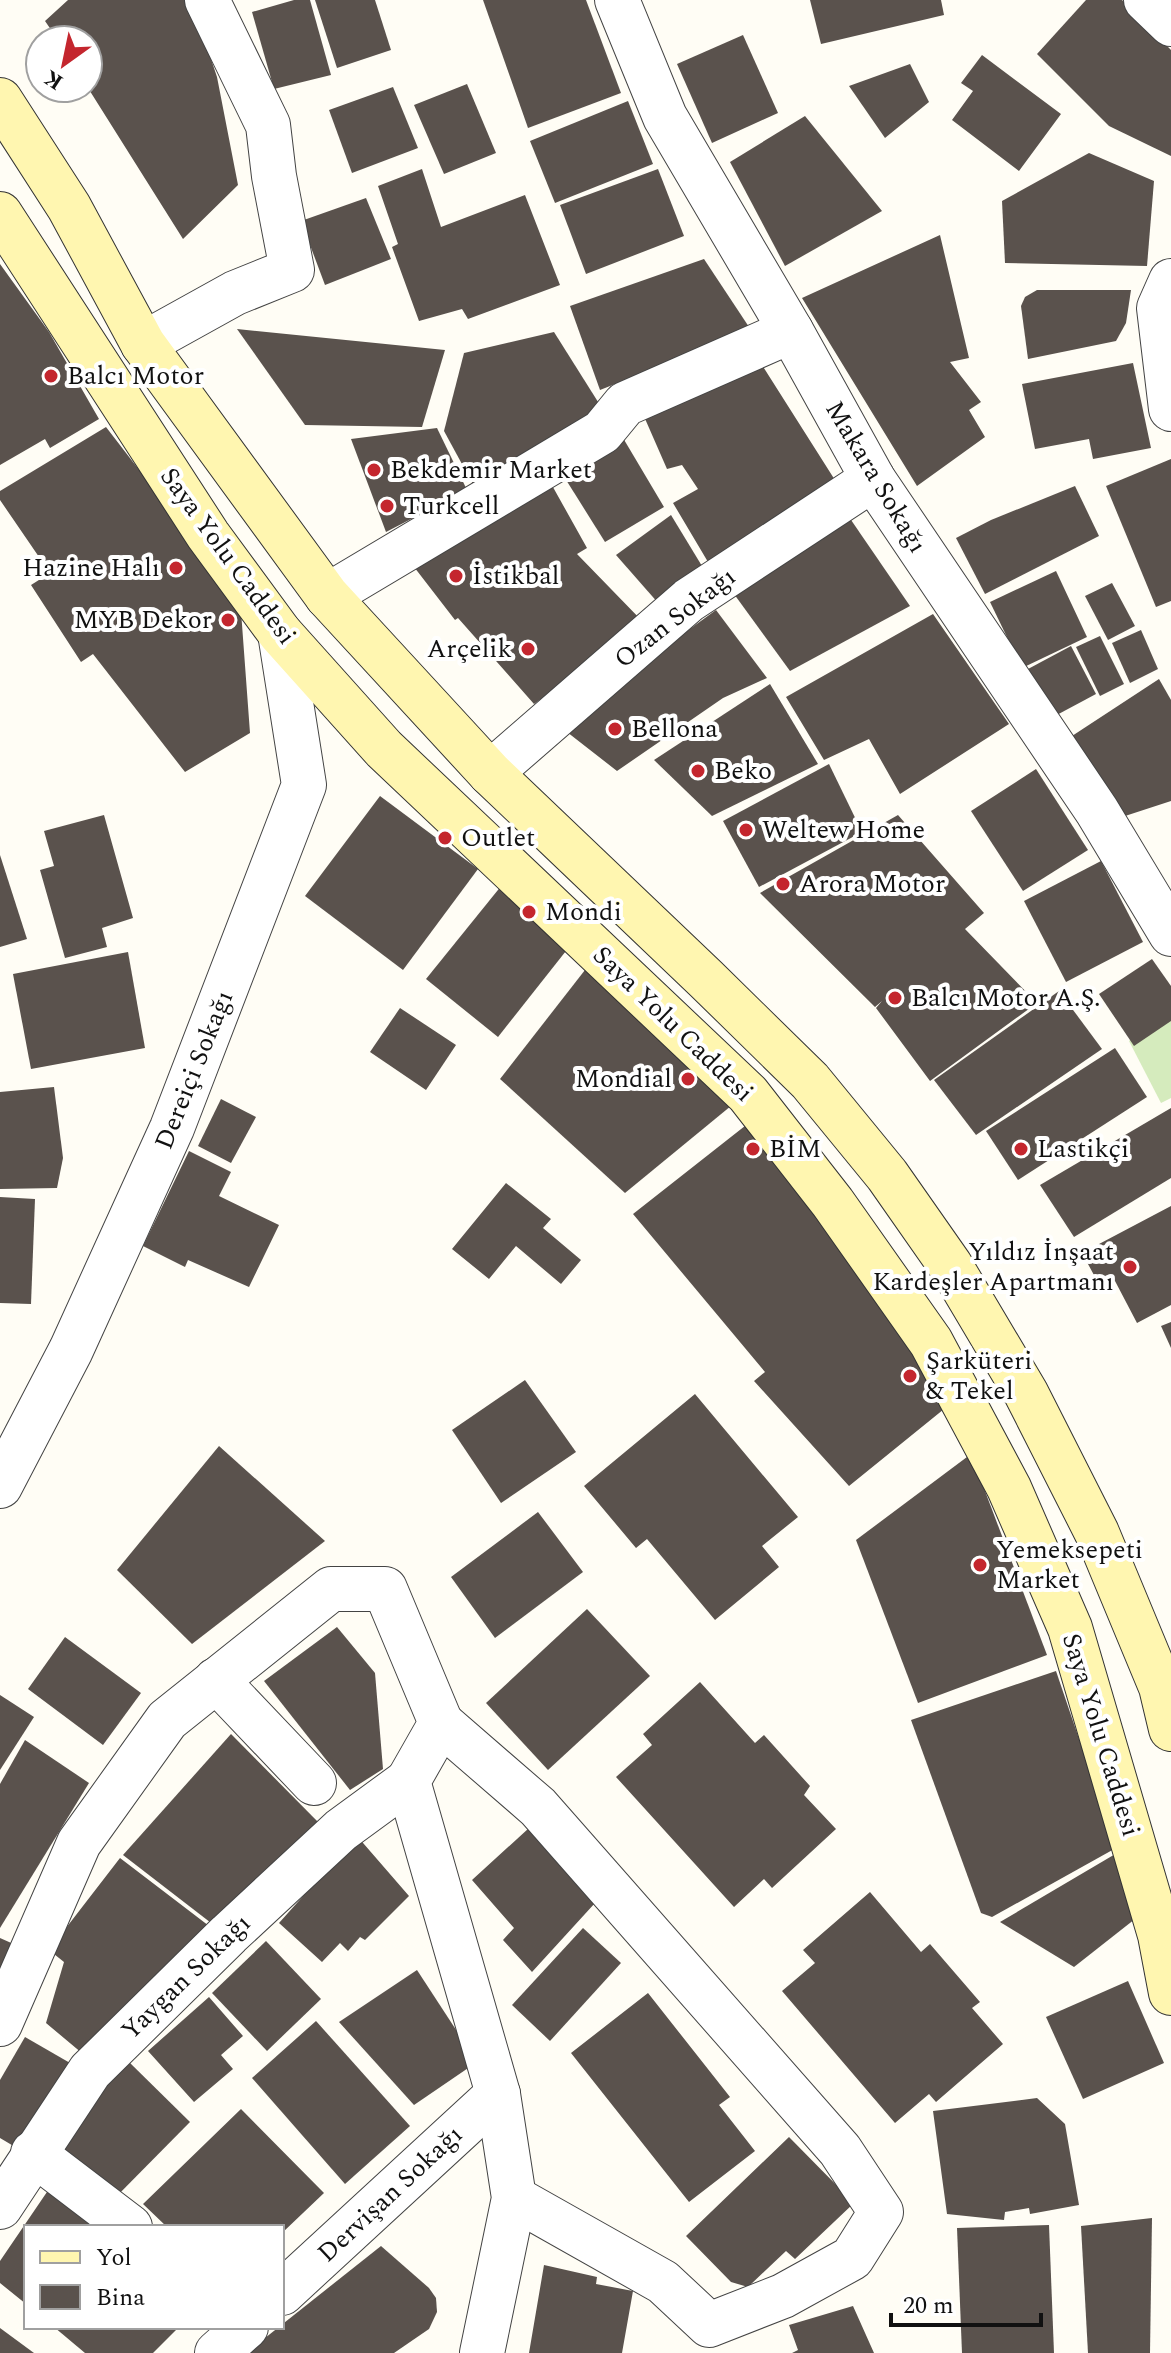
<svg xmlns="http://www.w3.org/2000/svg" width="1171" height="2353" font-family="Spectral,serif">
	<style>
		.green { fill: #d5ebbd }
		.building { fill: #5a524d }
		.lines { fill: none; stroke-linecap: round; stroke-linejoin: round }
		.street-casing { stroke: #444; stroke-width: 46 }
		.secondary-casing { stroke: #333; stroke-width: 46 }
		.street { stroke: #fff; stroke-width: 44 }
		.secondary { stroke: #fff6b0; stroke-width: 44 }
		.poi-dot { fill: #c4262e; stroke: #fff; stroke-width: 3 }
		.labels { text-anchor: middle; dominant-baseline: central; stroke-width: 8; stroke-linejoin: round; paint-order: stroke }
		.poi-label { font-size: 26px; fill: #111; stroke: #fff; text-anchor: start }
		.street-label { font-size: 26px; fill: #111; stroke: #fff }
	</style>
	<rect width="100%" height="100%" fill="#fffdf5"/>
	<path class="green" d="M1171 1005V1098L1161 1103 1129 1041Z"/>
	<g class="building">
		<path d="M68 0H187L198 20 217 77 238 185 183 239 88 88V40H58L45 21Z"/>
		<path d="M294 0H310L331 75 274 89 252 12Z"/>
		<path d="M315 0H375L391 50 337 68Z"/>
		<path d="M483 0H586L621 93 528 128Z"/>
		<path d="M810 0H941L944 15 821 44Z"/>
		<path d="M1086 0H1122L1171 50V156L1109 126 1037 54Z"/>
		<path d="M743 35 778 113 712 143 677 64Z"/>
		<path d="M982 55 1061 114 1019 171 952 120 973 91 961 83Z"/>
		<path d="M910 64 929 102 885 138 849 86Z"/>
		<path d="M467 84 496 153 444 174 414 105Z"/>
		<path d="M393 87 418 148 352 173 329 110Z"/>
		<path d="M628 101 653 164 555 203 530 141Z"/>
		<path d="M805 116 882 211 785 266 730 162Z"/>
		<path d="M1089 153 1154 181 1147 266 1005 263 1002 201Z"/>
		<path d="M422 169 441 227 525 195 560 285 468 319 462 309 419 321 392 247 398 244 378 186Z"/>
		<path d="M658 169 684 236 586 274 560 205Z"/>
		<path d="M366 198 391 259 325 285 301 221Z"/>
		<path d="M940 235 969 358 950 362 981 402 969 410 985 437 917 486 802 298Z"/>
		<path d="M704 259 751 330 600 390 570 306Z"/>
		<path d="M0 264 49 332 99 419 50 448 45 439 0 465Z"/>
		<path d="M1037 290H1131L1126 323 1116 341 1028 359 1021 306 1025 297Z"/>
		<path d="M237 329 445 350 422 427 305 425Z"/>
		<path d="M554 332 605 413 475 488 444 431 464 353Z"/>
		<path d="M1133 363 1151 448 1093 459 1089 439 1035 449 1022 384Z"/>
		<path d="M762 365 840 488 708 562 673 503 698 489 682 465 667 469 639 405Z"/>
		<path d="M106 427 163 501 241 611 250 733 185 772 93 654 81 662 31 585 50 573 0 500V491Z"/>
		<path d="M437 428 467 490 386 532 351 439Z"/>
		<path d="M623 438 664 507 605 542 563 475Z"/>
		<path d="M1171 459V601L1156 607 1106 486Z"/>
		<path d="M549 480 587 548 577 554 645 624 534 704 458 618 455 620 411 563Z"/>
		<path d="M1075 486 1099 536 985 594 956 538 991 520Z"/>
		<path d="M671 515 705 571 659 604 616 555Z"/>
		<path d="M849 517 910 606 790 671 726 583Z"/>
		<path d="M1056 571 1087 637 1022 668 990 602Z"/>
		<path d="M1112 583 1135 626 1108 640 1085 596Z"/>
		<path d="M716 610 767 678 723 698 617 771 558 725Z"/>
		<path d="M933 614 1009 724 900 794 869 739 824 760 786 697Z"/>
		<path d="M1141 630 1158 669 1130 683 1112 643Z"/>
		<path d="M1100 636 1124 684 1100 696 1076 647Z"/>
		<path d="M1071 646 1096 694 1053 717 1028 669Z"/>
		<path d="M1159 679 1171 700V801L1122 817 1072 736Z"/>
		<path d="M770 684 818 764 712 816 654 760Z"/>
		<path d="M829 764 862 832 759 887 723 821Z"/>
		<path d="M1036 769 1088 850 1023 891 971 811Z"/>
		<path d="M380 796 478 869 403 970 305 896Z"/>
		<path d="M104 815 133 918 102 928 107 947 65 958 40 870 54 866 44 831Z"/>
		<path d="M898 815 984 913 965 929 1037 1003 930 1081 876 1008 882 1001 875 1007 760 893Z"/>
		<path d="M0 855 27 939 0 947Z"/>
		<path d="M1101 861 1143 942 1066 982 1024 901Z"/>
		<path d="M506 880 577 937 498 1037 426 979Z"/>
		<path d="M128 952 145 1048 31 1069 13 974Z"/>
		<path d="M1152 959 1171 986V1021L1134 1046 1099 994Z"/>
		<path d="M592 961 737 1101 625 1193 500 1079Z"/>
		<path d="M1059 991 1102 1049 976 1135 934 1080Z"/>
		<path d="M400 1008 456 1045 426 1090 370 1052Z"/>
		<path d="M1115 1048 1147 1097 1018 1180 986 1131Z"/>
		<path d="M54 1087 63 1158 57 1188 0 1189V1092Z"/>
		<path d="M221 1099 256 1117 231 1163 198 1146Z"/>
		<path d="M1171 1108V1178L1074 1237 1040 1185Z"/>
		<path d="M750 1122 949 1405 849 1486 754 1381 765 1372 633 1214Z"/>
		<path d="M189 1151 231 1172 219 1196 279 1225 249 1287 188 1260 185 1267 143 1246Z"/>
		<path d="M506 1183 551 1219 543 1228 581 1260 561 1284 516 1246 489 1279 452 1249Z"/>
		<path d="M0 1197 35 1199 31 1304 0 1303Z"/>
		<path d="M1171 1206V1305L1137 1323 1115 1281 1101 1288 1082 1253Z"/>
		<path d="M1171 1322V1348L1161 1326Z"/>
		<path d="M525 1380 576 1452 501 1503 452 1430Z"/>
		<path d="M695 1394 798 1517 762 1546 779 1567 715 1620 647 1539 636 1548 584 1486Z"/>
		<path d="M219 1446 325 1541 192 1644 117 1570Z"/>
		<path d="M971 1454 1047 1655 918 1703 856 1540Z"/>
		<path d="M538 1512 583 1572 495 1638 451 1577Z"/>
		<path d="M587 1609 650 1676 548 1770 486 1703Z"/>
		<path d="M337 1627 375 1673 383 1769 350 1790 264 1681Z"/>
		<path d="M65 1637 141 1693 103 1745 28 1689Z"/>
		<path d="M1056 1671 1116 1848 992 1917 981 1913 911 1720Z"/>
		<path d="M700 1682 755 1743 764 1735 810 1786 804 1795 836 1829 772 1888 764 1879 734 1907 616 1777 652 1745 643 1734Z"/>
		<path d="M0 1695 34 1717 0 1770Z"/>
		<path d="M231 1734 320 1824 215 1926 123 1855Z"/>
		<path d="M25 1740 89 1783 0 1928V1784Z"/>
		<path d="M529 1828 595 1903 532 1972 503 1940 514 1928 472 1880Z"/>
		<path d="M357 1836 409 1896 365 1940 360 1937 348 1951 340 1943 322 1962 279 1923Z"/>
		<path d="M1117 1853 1135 1919 1074 1967 1000 1922Z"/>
		<path d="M120 1858 213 1929 95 2064 46 2023 64 1962 49 1950Z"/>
		<path d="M870 1892 921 1952 930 1944 980 2002 972 2008 1003 2044 936 2102 929 2094 895 2123 782 1991 815 1963 803 1950Z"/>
		<path d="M583 1928 621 1963 550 2041 512 2005Z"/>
		<path d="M0 1938 18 1946 0 1984Z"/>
		<path d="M266 1941 321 1999 267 2051 212 1993Z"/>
		<path d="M417 1970 477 2062 414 2105 339 2022Z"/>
		<path d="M1128 1981 1164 2063 1083 2099 1046 2017Z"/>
		<path d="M648 1993 730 2097 719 2105 755 2151 689 2202 571 2053Z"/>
		<path d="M209 1997 243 2036 221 2055 233 2069 194 2102 148 2051Z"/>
		<path d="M316 2021 410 2126 345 2184 252 2078Z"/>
		<path d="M25 2037 77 2067 27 2154 0 2138V2080Z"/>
		<path d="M128 2061 190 2122 108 2205 46 2144Z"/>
		<path d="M1037 2098 1065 2124 1079 2205 1030 2214 1029 2208 1005 2212 1004 2220 947 2214 933 2111Z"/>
		<path d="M241 2109 324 2193 282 2233V2227H167L143 2204Z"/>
		<path d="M789 2137 854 2203 795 2259 786 2251 748 2287 731 2282 686 2236Z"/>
		<path d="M49 2189 103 2227H26V2304L0 2283V2261Z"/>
		<path d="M1152 2218 1150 2353H1088L1081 2226Z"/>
		<path d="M1049 2225 1054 2353H962L957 2228Z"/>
		<path d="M381 2246 429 2288 436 2298 437 2312 429 2329 394 2353H246Z"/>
		<path d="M544 2265 597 2277 596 2284 633 2291 622 2353H529Z"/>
		<path d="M853 2306 874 2353H792L798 2350 789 2325Z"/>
		<path d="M54 2327H179L153 2353H85Z"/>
		<path d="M0 2328 34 2353H0Z"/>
	</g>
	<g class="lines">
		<g class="street-casing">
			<g id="street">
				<path d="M617 0 665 117 791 331 873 479 1097 811 1171 934"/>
				<path d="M1146 0 1171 24"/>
				<path d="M1171 281 1159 308 1171 409"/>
				<path d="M143 344 235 293 292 270 274 176 268 125 207 0"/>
				<path d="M327 596 602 432 625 404 791 331"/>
				<path d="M490 773 689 600 873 479"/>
				<path d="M0 1486 71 1350 172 1128 304 785 280 633"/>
				<path d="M216 1680 314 1783"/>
				<path d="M441 1723 538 1807 840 2150 881 2212 852 2258 783 2296 709 2325 663 2282 514 2198"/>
				<path d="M0 2024 79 1843 167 1720 331 1589H385L441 1723 408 1781 498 2094 514 2198 482 2353"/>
				<path d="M33 2153 130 2227"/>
				<path d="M0 2207 90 2071 229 1934 341 1830 408 1781"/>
				<path d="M282 2293 498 2094"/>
				<path d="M217 2353 246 2327"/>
			</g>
		</g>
		<g class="secondary-casing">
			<g id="secondary">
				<path d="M0 100 69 207 143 344 327 596 490 773 706 979 810 1081 887 1175 950 1265 1026 1393 1097 1533 1161 1687 1171 1729"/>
				<path d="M0 214 208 535 280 633 384 749 748 1094 833 1203 931 1342 1009 1488 1070 1628 1160 1935 1171 1993"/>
			</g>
		</g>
		<use href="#street" class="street"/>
		<use href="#secondary" class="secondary"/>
	</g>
	<g class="poi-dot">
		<circle cx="51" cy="376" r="8"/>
		<circle cx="374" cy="470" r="8"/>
		<circle cx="387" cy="506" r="8"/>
		<circle cx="176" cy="568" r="8"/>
		<circle cx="456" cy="576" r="8"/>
		<circle cx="228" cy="620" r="8"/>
		<circle cx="528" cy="649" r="8"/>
		<circle cx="615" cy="729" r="8"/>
		<circle cx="698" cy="771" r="8"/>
		<circle cx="746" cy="830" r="8"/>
		<circle cx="445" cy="838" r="8"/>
		<circle cx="783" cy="884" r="8"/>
		<circle cx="529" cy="912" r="8"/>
		<circle cx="895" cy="998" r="8"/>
		<circle cx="688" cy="1079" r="8"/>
		<circle cx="753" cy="1149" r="8"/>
		<circle cx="1021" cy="1149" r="8"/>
		<circle cx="1130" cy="1267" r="8"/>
		<circle cx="910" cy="1376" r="8"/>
		<circle cx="980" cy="1565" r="8"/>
	</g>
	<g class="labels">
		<g class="poi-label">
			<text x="67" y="376">Balcı Motor</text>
			<text x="390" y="470">Bekdemir Market</text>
			<text x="403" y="506">Turkcell</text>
			<text x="160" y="568" text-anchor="end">Hazine Halı</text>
			<text x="472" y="576">İstikbal</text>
			<text x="212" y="620" text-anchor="end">MYB Dekor</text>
			<text x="512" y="649" text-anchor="end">Arçelik</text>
			<text x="631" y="729">Bellona</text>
			<text x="714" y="771">Beko</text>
			<text x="762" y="830">Weltew Home</text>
			<text x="461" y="838">Outlet</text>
			<text x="799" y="884">Arora Motor</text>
			<text x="545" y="912">Mondi</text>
			<text x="911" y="998">Balcı Motor A.Ş.</text>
			<text x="672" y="1079" text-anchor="end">Mondial</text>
			<text x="769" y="1149">BİM</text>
			<text x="1037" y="1149">Lastikçi</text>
			<text x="1114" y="1252" text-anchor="end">Yıldız İnşaat<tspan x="1114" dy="30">Kardeşler Apartmanı</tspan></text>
			<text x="926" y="1361">Şarküteri<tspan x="926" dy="30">&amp; Tekel</tspan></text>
			<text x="996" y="1550">Yemeksepeti<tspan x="996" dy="30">Market</tspan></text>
		</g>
		<g class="street-label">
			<text transform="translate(876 477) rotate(59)">Makara Sokağı</text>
			<text transform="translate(228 556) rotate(54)">Saya Yolu Caddesi</text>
			<text transform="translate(675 618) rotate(-38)">Ozan Sokağı</text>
			<text transform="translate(673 1024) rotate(44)">Saya Yolu Caddesi</text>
			<text transform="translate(194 1070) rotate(-68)">Dereiçi Sokağı</text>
			<text transform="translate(1101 1735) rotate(73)">Saya Yolu Caddesi</text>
			<text transform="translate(186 1977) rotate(-44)">Yaygan Sokağı</text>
			<text transform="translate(390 2194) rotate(-43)">Dervişan Sokağı</text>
		</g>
	</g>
	<rect x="24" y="2225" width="260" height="104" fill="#ffffff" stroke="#a0a0a0" stroke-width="2"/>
	<rect x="40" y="2251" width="40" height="12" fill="#fff6b0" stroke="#a0a0a0" stroke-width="2"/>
	<text x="96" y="2265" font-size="24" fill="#111111">Yol</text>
	<rect x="40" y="2285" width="40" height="24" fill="#5a524d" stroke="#a0a0a0" stroke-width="2"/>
	<text x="96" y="2305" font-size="24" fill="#111111">Bina</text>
	<g transform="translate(64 64) rotate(213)"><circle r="38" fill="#ffffff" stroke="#a0a0a0" stroke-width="2"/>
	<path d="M0-6L14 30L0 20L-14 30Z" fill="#c4262e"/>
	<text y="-12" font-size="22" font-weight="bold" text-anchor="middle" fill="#111111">K</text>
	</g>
	<path d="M891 2313v12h150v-12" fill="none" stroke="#111111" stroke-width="4"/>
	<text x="903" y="2313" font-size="24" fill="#111111" stroke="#ffffff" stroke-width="6" paint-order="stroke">20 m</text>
</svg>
